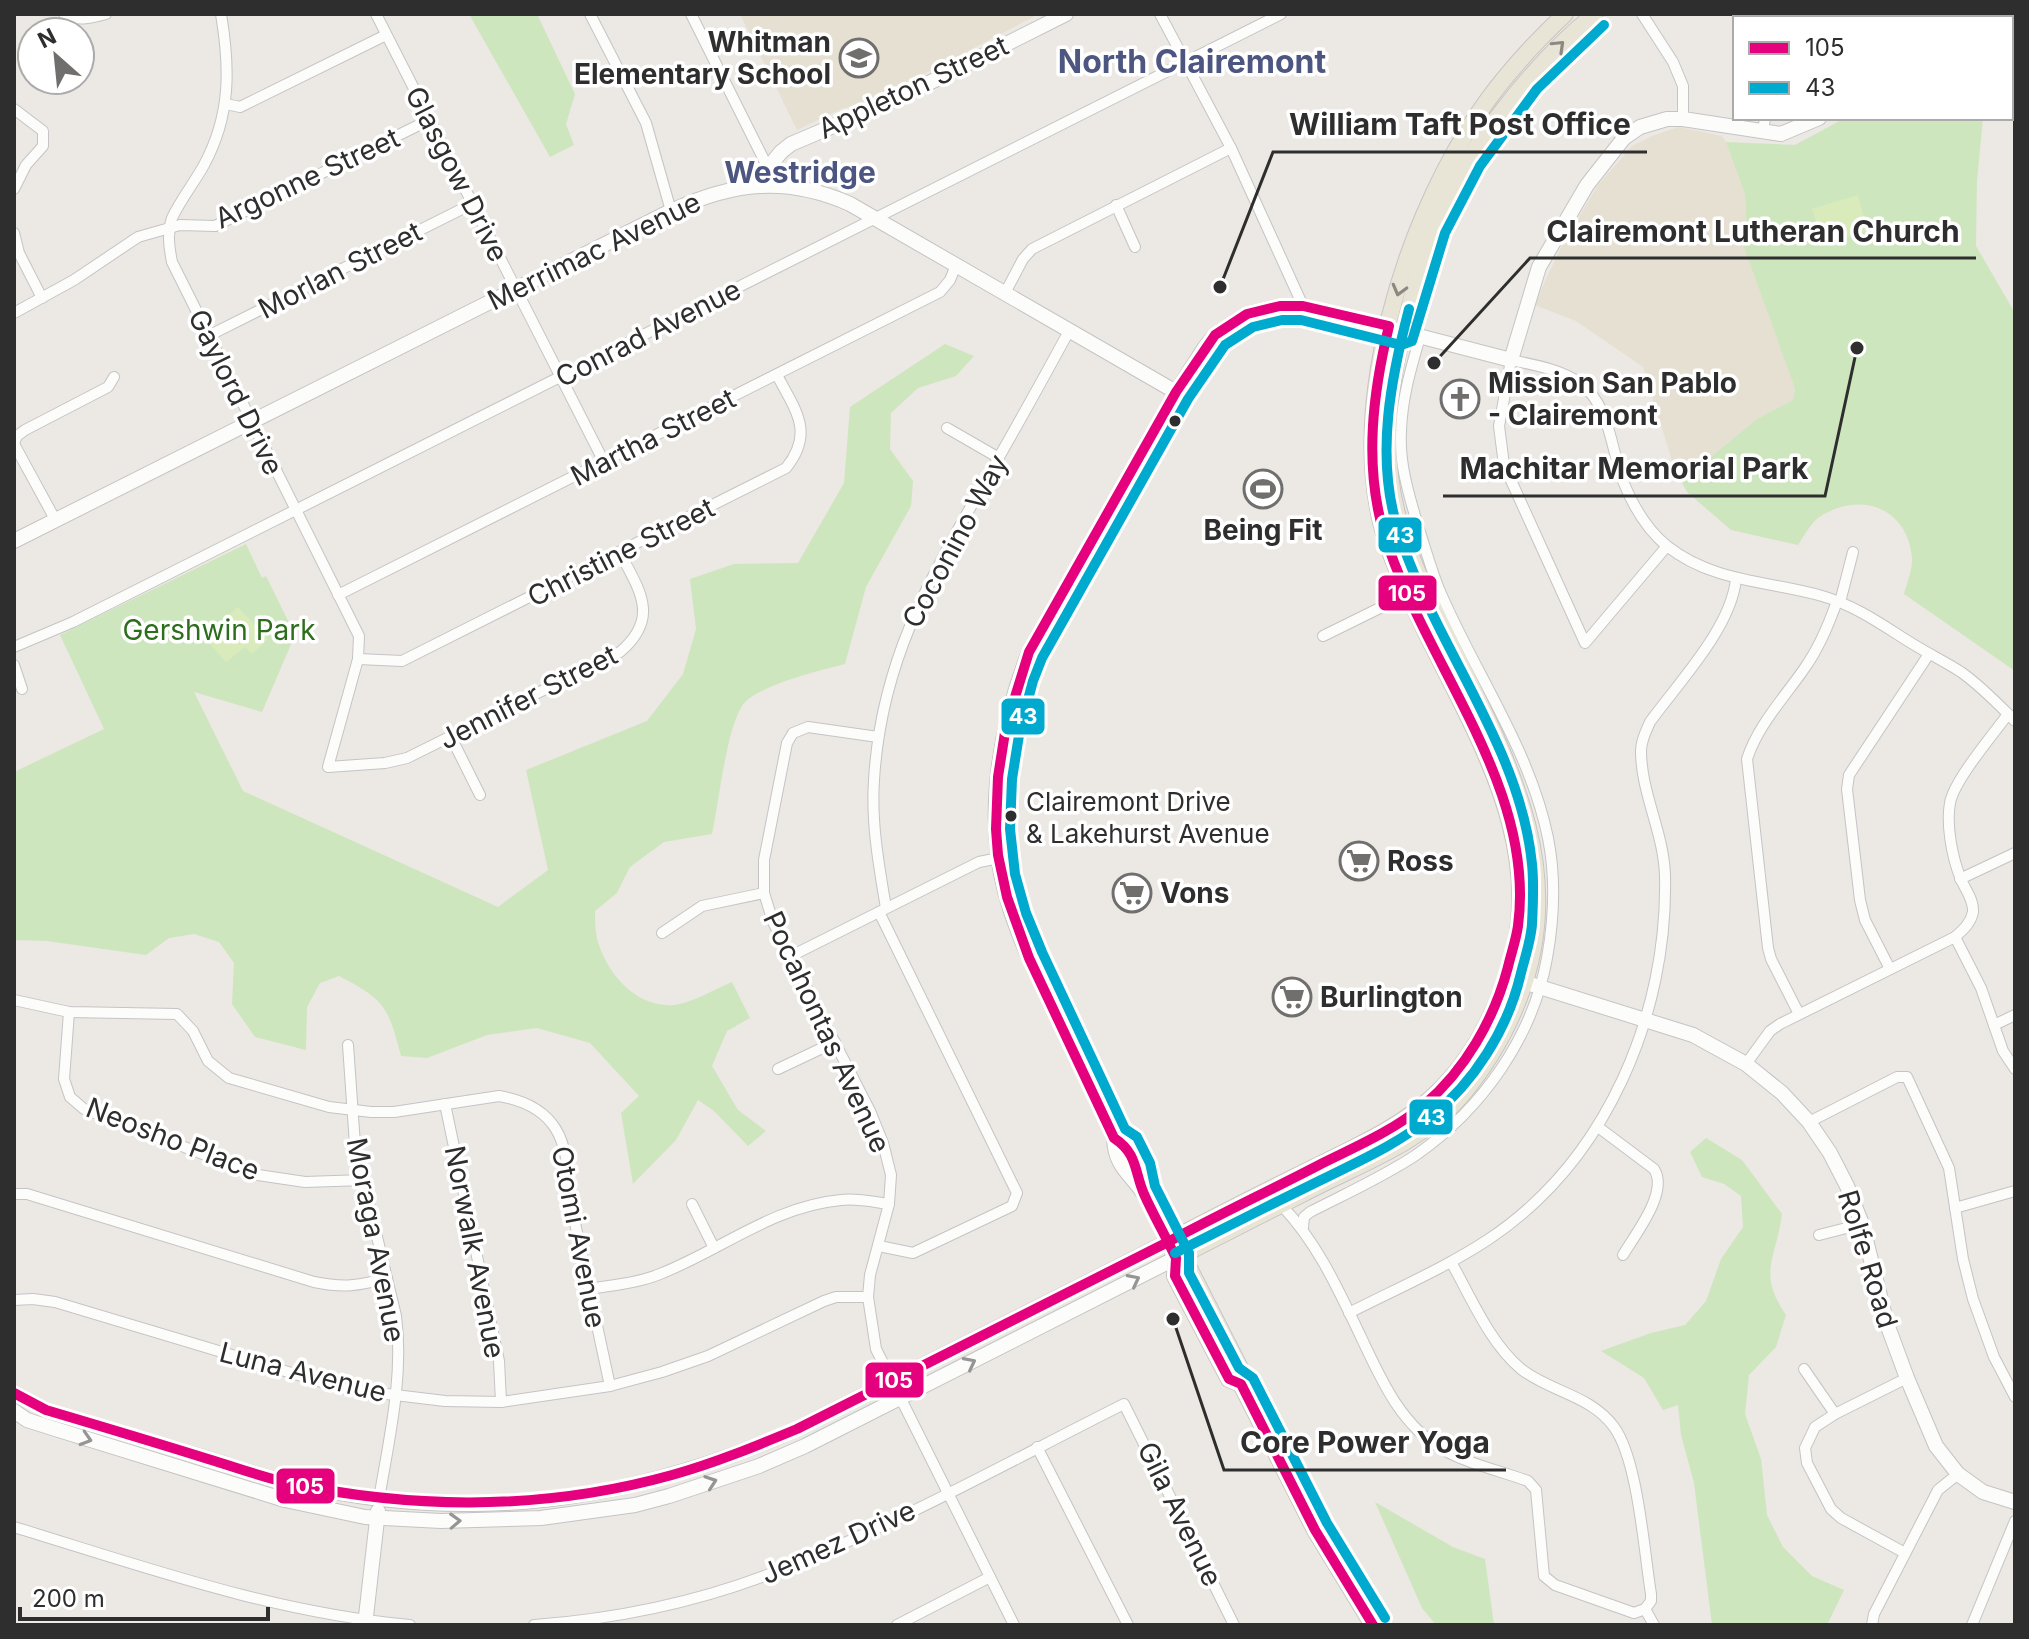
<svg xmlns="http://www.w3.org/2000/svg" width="2029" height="1639" font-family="Inter,sans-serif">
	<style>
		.education { fill: #e6e0d3 }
		.green { fill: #cee6be }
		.pitch { fill: #d9eabb }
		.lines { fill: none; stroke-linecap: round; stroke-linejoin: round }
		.street-casing { stroke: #c5c4c5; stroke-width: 12 }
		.secondary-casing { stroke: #c5c4c5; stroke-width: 16 }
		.primary-casing { stroke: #c6c5c4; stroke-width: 18 }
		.street { stroke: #fcfcfb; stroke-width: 10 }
		.secondary { stroke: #fcfcfb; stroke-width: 14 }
		.primary { stroke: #e8e4d6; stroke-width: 16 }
		.bus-1-casing { stroke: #fff; stroke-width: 16 }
		.bus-2-casing { stroke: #fff; stroke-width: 16 }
		.bus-1 { stroke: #e5007d; stroke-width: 10 }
		.bus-2 { stroke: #00a9ce; stroke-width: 10 }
		.oneway { stroke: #8b8982 }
		.oneway2 { stroke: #959594 }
		.bus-dot { fill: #2e2e2e; stroke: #fff; stroke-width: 3 }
		.labels { text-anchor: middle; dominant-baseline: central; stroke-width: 7; stroke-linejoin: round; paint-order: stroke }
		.bus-label { font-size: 26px; fill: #2e2e2e; stroke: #fff; text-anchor: start }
		.poi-label { font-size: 28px; font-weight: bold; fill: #2e2e2e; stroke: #fff; text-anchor: start }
		.street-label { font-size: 28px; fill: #2e2e2e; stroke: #fff }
		.park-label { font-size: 28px; fill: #2c6e1b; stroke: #fff }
		.neighbourhood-label { font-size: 30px; font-weight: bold; fill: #4d5680; stroke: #fff }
		.quarter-label { font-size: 32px; font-weight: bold; fill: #4d5680; stroke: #fff }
		.leader { fill: none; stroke: #2e2e2e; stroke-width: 3 }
		.callout-dot { fill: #2e2e2e; stroke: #fff; stroke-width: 3 }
		.callout-label { font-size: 30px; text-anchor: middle; font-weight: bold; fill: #2e2e2e; stroke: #fff; stroke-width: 7; stroke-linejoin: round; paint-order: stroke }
		.line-badge { stroke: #fff; stroke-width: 3 }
		.badge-label { font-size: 22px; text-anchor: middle; font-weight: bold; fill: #fff }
	</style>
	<rect width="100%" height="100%" fill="#ece8e4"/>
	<g class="education">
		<path d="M740 14H1039L872 101 841 109 797 130Z"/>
		<path d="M1679 127 1722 136 1726 142 1745 195 1747 239 1742 241 1795 387 1793 400 1757 419 1692 472 1674 467 1643 367 1576 321 1534 305 1562 245 1598 185 1632 146 1652 136Z"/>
	</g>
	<g class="green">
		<path d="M469 14H537L575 94 566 124 574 145 550 157Z"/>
		<path d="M1845 118H1983L1977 181 1976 246 2015 313V671L1904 594C1907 583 1913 568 1912 558 1908 508 1861 491 1821 516 1811 522 1804 536 1798 545L1731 530 1687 492 1674 467 1692 472 1757 419 1793 400 1795 388 1742 242 1747 238 1745 195 1726 142 1795 145Z"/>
		<path d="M945 344 974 356 956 376 918 388 891 413 890 449 913 481 911 506 866 587 845 664C822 670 754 686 742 706 726 731 719 802 712 834L664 842 630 867 617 893 595 911C595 921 595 932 598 942 608 975 637 1008 674 1005 692 1003 715 989 732 982L750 1018 727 1031 712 1066 738 1110 766 1131 748 1146 714 1111 698 1100 676 1140 633 1184 621 1113 639 1096 590 1043 537 1028 487 1035 427 1058 401 1056C388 1006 385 1000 339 976L320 983 307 1007 306 1050 255 1037 232 1004 234 963 219 942 194 934 169 938 146 955 47 941 14 940V772L104 729 60 635 246 544 262 578 266 576 295 635 262 712 194 692 243 791 498 907 548 870 526 770 647 721 683 674 696 629 690 579 734 564 798 563 844 483 850 407Z"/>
		<path d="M1706 1138 1742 1160 1782 1214C1776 1260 1757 1272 1786 1315L1776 1347 1749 1375 1745 1414 1761 1459 1767 1515 1783 1547 1812 1576 1844 1590 1827 1625H1712L1694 1483 1681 1435 1678 1405 1663 1410 1644 1378 1601 1351 1651 1333 1685 1325 1706 1301 1721 1259 1743 1227 1741 1196 1724 1184 1702 1177 1690 1152Z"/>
		<path d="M1375 1502 1453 1547 1485 1559 1494 1625H1436L1422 1608Z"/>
	</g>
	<g class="pitch">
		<path d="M1858 195 1868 231 1823 245 1812 209Z"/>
		<path d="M238 607 268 639 252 654 245 647 226 662 204 637Z"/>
	</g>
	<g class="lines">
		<g class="street-casing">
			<g id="street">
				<path d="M64 14C78 22 91 18 106 14"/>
				<path d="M221 14C230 68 231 115 204 165 194 183 181 199 172 218 167 233 169 247 172 262L359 636 358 659 328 767 385 763 407 758 620 652C660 618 640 591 620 553"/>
				<path d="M376 14 604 462"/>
				<path d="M590 14 646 123 671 211"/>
				<path d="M691 14 768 168"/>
				<path d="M1160 14 1231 148 1303 306"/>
				<path d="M1642 14 1673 62 1683 86V119"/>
				<path d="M1805 18 1813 14"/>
				<path d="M226 104 240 107 386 35"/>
				<path d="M14 109 43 131V146L26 165 14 189"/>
				<path d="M1763 131 1765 118"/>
				<path d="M1116 205 1135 247"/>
				<path d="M14 233 19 253 42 298"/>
				<path d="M1005 293 1023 259 1032 249 1231 148"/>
				<path d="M14 313 74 280 138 237 180 225 215 226 429 120"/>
				<path d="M208 336 472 204"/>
				<path d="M947 428 999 458"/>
				<path d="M14 443 17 436 25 430 108 387 114 377"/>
				<path d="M14 444 56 521"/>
				<path d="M1667 546 1585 643 1504 465 1499 426 1511 360C1534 365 1560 369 1580 383 1610 405 1611 449 1623 481 1633 506 1646 529 1667 546 1712 582 1769 581 1822 596 1854 605 1881 624 1908 641 1925 652 1944 661 1961 672 1981 686 1998 704 2015 721"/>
				<path d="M338 595 940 292 950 280 956 265"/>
				<path d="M1840 602 1853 552"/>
				<path d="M1323 636 1394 601 1409 597"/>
				<path d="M14 647 73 622 1281 14"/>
				<path d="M358 659 402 661 786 468C815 432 795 410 777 375"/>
				<path d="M14 665 22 689"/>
				<path d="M451 737 480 795"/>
				<path d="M878 737 808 727 793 733 787 743 764 860V893L773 922 870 1111 883 1143 891 1175 889 1204 870 1275 868 1297 876 1349 1014 1625"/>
				<path d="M1960 879 2015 853"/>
				<path d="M886 908C879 866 871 823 874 780 881 662 929 580 986 480 1014 431 1042 381 1069 331"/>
				<path d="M879 912 1017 1193 1012 1206 913 1253 879 1246"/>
				<path d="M662 933 702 906 764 893"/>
				<path d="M1955 937 1981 988 2003 1051 2015 1069"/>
				<path d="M791 956 979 862 999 858"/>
				<path d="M1890 969 1865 920 1860 900 1847 789 1849 775 1929 654"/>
				<path d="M14 1000 69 1012 177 1014 193 1031 208 1061 229 1078 329 1107 371 1112H394L499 1096C557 1106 569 1141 569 1195L610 1386"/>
				<path d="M69 1012 64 1079 70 1097 84 1109 258 1175 305 1182 364 1180"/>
				<path d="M1799 1014 1771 959 1768 948 1747 759C1758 725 1784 698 1804 669 1819 648 1829 624 1837 601"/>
				<path d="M1994 1025 2015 1015"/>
				<path d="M348 1045 355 1145 396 1316C404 1376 389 1439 379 1499"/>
				<path d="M1746 1064 1770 1031 1780 1024 1955 937C1963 930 1971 923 1973 912 1974 899 1964 888 1960 877 1952 856 1946 825 1950 803 1954 780 1993 735 2008 714"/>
				<path d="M778 1069 835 1042"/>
				<path d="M445 1104 499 1361 501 1402"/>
				<path d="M1809 1122 1897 1077H1907L1949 1168 1963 1259 1973 1299 1994 1357 2015 1397"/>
				<path d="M1598 1127 1654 1169C1669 1192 1636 1233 1623 1255"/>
				<path d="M14 1194H27L314 1282C344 1288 358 1286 387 1278"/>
				<path d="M692 1204 714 1248"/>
				<path d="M1282 1206C1317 1242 1339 1291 1361 1337 1381 1379 1400 1424 1442 1449 1468 1464 1501 1471 1528 1481L1536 1490 1544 1576 1555 1585 1634 1613 1645 1609"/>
				<path d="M1955 1208 2015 1191"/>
				<path d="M1303 1227 1304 1217 1310 1212C1345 1194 1383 1177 1416 1155 1482 1109 1533 1037 1547 958 1554 919 1556 878 1548 838 1530 749 1474 672 1439 589 1431 569 1425 547 1418 526 1409 495 1399 464 1401 431 1402 398 1411 368 1420 337"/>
				<path d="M1819 1235 1862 1224"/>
				<path d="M1451 1262C1471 1297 1489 1342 1521 1369 1550 1392 1591 1395 1614 1427 1638 1460 1644 1551 1651 1594V1601L1645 1609"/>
				<path d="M589 1289C613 1285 638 1283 660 1274 721 1250 774 1206 841 1200 856 1198 874 1202 889 1204"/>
				<path d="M14 1300 33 1299 55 1302 345 1389 445 1401 501 1402 610 1386 662 1372 708 1356 824 1301 836 1297H868"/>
				<path d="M1349 1313C1396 1289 1445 1268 1489 1239 1607 1160 1668 1014 1665 876 1664 833 1641 793 1641 751 1641 740 1646 731 1650 722 1679 682 1731 628 1736 579"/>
				<path d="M1804 1369 1835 1414"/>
				<path d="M1037 1447 1128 1625"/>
				<path d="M14 1527C145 1567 274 1613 410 1625"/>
				<path d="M1905 1553 1841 1518 1831 1509 1807 1463 1805 1448 1815 1427 1835 1414 1907 1378"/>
				<path d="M1645 1609 1654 1625"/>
				<path d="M534 1625C614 1619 697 1602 772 1573 893 1527 1008 1462 1124 1404L1234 1625"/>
				<path d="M897 1625 990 1577"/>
				<path d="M1872 1625 1874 1614 1938 1490 1958 1474"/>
				<path d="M1972 1625 2015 1521"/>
			</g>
		</g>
		<g class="secondary-casing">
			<g id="secondary">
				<path d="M768 185V168L781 152 791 144 899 98 1066 14"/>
				<path d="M14 541 671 211C733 182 786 176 850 204L1176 392"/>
				<path d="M1514 979 1693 1035 1746 1064 1782 1093 1809 1122 1830 1153 1847 1186 1862 1224 1887 1324 1907 1378 1936 1446 1958 1474 1983 1492 2015 1502"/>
				<path d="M1114 1138C1133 1150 1139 1169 1142 1191"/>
				<path d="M14 1393 46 1410C100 1426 155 1443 209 1459 235 1467 262 1477 290 1483 468 1525 630 1503 797 1429L1169 1241C1161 1225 1153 1209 1144 1194 1130 1173 1115 1167 1114 1138 1095 1097 1076 1056 1057 1016 1032 965 1005 913 998 855 990 786 1004 716 1029 652L1176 392 1205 347 1215 335 1247 314 1280 306H1303L1511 360 1539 267 1587 185 1624 138 1640 127 1667 119H1683L1781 134 1819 118"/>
				<path d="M14 1411 27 1420 52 1428 285 1500 365 1517 441 1521 541 1518 635 1505 669 1496 759 1466 805 1446 1176 1258"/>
				<path d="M365 1625 378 1511"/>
			</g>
		</g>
		<g class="primary-casing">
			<g id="primary">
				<path d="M2010 14 2015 24"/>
				<path d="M1176 1258C1220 1236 1263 1214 1306 1192 1359 1164 1420 1144 1461 1096 1486 1066 1505 1035 1519 998 1587 824 1449 682 1400 524 1380 459 1387 392 1404 328 1414 291 1422 253 1437 218 1466 149 1537 60 1595 14"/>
				<path d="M1176 1258 1189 1268 1242 1372 1241 1384 1315 1530 1373 1625"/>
				<path d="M1241 1384 1229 1379 1175 1276 1176 1258 1169 1241C1215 1217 1262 1193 1309 1170 1356 1147 1405 1126 1442 1088 1471 1059 1489 1024 1504 986 1554 855 1479 741 1423 626 1407 592 1390 558 1381 522 1352 399 1403 233 1469 128 1495 85 1529 48 1565 14"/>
			</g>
		</g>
		<use href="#street" class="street"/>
		<use href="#secondary" class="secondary"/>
		<use href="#primary" class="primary"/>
		<g class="bus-1-casing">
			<g id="bus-1">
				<path d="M1280 306H1303L1389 326C1373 392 1364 463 1383 530 1421 660 1537 784 1518 926 1516 940 1511 954 1508 967 1494 1020 1465 1070 1424 1105 1393 1131 1355 1147 1319 1165 1269 1191 1218 1215 1168 1242 1160 1226 1151 1210 1144 1194 1134 1171 1138 1154 1114 1138L1029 958 1007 897 998 855 996 829 998 777 1006 726 1029 652 1176 392 1215 335 1247 314Z"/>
				<path d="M1168 1242 1176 1258 1175 1276 1229 1379 1241 1384 1315 1530 1373 1625"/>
				<path d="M14 1393 46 1410C100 1426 154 1442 208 1459 235 1467 262 1477 289 1483 417 1510 546 1510 672 1475 715 1463 756 1446 797 1429L1168 1242"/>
			</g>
		</g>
		<g class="bus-2-casing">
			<g id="bus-2">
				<path d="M1175 1253C1224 1228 1272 1204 1321 1180 1359 1161 1398 1144 1431 1117 1474 1082 1507 1030 1520 977 1524 960 1531 941 1532 924 1533 905 1534 883 1532 864 1520 742 1429 639 1396 523 1376 453 1391 378 1409 309"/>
				<path d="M1385 1618 1327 1523 1253 1378 1239 1368 1189 1273V1253L1155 1186 1150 1163 1137 1137 1125 1129 1042 952 1026 913 1015 874 1010 829 1012 779 1020 729 1033 681 1042 658 1188 399 1225 345 1253 327 1282 320H1301L1401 345 1412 341 1445 233 1480 166 1537 89 1604 25"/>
			</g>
		</g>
		<use href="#bus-1" class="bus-1"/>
		<use href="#bus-2" class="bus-2"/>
	</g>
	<defs><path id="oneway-chevron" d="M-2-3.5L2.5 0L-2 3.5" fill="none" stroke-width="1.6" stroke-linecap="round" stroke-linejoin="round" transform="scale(2)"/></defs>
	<g class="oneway">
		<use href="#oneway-chevron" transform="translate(1559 46) rotate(-44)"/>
		<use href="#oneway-chevron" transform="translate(1399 290) rotate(105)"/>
	</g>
	<g class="oneway2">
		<use href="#oneway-chevron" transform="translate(1134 1280) rotate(-27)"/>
		<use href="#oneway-chevron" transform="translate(970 1363) rotate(-27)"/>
		<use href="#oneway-chevron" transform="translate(86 1439) rotate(17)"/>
		<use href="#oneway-chevron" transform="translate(711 1482) rotate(-19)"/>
		<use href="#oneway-chevron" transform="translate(455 1521) rotate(-2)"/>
	</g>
	<defs>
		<g id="school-ring" transform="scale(2)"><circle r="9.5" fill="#fff" stroke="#706f6e" stroke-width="1.5"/><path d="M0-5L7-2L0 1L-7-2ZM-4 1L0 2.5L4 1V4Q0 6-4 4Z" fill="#706f6e"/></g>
		<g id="church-ring" transform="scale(2)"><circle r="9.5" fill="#fff" stroke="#706f6e" stroke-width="1.5"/><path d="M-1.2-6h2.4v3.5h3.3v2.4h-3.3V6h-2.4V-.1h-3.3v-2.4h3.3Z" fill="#706f6e"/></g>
		<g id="stadium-ring" transform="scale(2)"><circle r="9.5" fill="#fff" stroke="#706f6e" stroke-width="1.5"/><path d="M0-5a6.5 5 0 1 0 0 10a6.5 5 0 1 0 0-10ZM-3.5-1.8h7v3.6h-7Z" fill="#706f6e"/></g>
		<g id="supermarket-ring" transform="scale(2)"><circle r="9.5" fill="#fff" stroke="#706f6e" stroke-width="1.5"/><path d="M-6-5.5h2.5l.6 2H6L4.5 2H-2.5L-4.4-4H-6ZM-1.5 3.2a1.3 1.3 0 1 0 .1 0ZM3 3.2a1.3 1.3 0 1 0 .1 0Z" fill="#706f6e"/></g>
	</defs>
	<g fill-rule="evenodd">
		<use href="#school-ring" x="859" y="58"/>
		<use href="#church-ring" x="1460" y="399"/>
		<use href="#stadium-ring" x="1263" y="489"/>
		<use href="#supermarket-ring" x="1359" y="861"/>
		<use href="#supermarket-ring" x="1132" y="893"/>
		<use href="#supermarket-ring" x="1292" y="997"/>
	</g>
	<g class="bus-dot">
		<circle cx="1175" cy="421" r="7"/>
		<circle cx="1011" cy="816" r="7"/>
	</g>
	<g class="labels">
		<g class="bus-label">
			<text x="1026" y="801">Clairemont Drive<tspan x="1026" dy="32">&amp; Lakehurst Avenue</tspan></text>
		</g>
		<g class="poi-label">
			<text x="831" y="42" text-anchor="end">Whitman<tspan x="831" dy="32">Elementary School</tspan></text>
			<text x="1488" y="383">Mission San Pablo<tspan x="1488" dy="32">- Clairemont</tspan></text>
			<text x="1263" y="530" text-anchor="middle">Being Fit</text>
			<text x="1387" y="861">Ross</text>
			<text x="1160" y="893">Vons</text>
			<text x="1320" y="997">Burlington</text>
		</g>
		<g class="street-label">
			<text transform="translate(913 87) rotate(-25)">Appleton Street</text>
			<text transform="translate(457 174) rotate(63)">Glasgow Drive</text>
			<text transform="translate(307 178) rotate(-25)">Argonne Street</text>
			<text transform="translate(594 251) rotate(-26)">Merrimac Avenue</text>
			<text transform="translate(340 270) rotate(-27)">Morlan Street</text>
			<text transform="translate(648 333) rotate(-27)">Conrad Avenue</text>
			<text transform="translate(236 392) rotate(64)">Gaylord Drive</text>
			<text transform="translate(653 437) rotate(-27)">Martha Street</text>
			<text transform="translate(955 541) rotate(-62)">Coconino Way</text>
			<text transform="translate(621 552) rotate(-27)">Christine Street</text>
			<text transform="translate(528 697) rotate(-27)">Jennifer Street</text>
			<text transform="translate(827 1032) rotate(65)">Pocahontas Avenue</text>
			<text transform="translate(173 1139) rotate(21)">Neosho Place</text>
			<text transform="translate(579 1237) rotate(79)">Otomi Avenue</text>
			<text transform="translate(376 1240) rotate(79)">Moraga Avenue</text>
			<text transform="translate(475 1252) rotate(79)">Norwalk Avenue</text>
			<text transform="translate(1868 1259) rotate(73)">Rolfe Road</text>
			<text transform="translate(303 1372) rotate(14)">Luna Avenue</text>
			<text transform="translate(1180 1514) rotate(64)">Gila Avenue</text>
			<text transform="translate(838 1542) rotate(-24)">Jemez Drive</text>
		</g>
		<g class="park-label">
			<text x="219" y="630">Gershwin Park</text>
		</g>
		<g class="neighbourhood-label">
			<text x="800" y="172">Westridge</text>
		</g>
		<g class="quarter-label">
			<text x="1192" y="61">North Clairemont</text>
		</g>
	</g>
	<path class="leader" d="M1220 287L1273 152H1647M1434 363L1530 258H1976M1857 348L1825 496H1443M1173 1319L1224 1470H1506"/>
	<g class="callout-dot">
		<circle cx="1220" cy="287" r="8"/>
		<circle cx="1434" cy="363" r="8"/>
		<circle cx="1857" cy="348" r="8"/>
		<circle cx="1173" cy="1319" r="8"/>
	</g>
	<g class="callout-label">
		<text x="1460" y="135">William Taft Post Office</text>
		<text x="1753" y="242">Clairemont Lutheran Church</text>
		<text x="1634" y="479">Machitar Memorial Park</text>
		<text x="1365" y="1453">Core Power Yoga</text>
	</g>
	<g class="line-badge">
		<rect x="1377" y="516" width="46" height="38" rx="8" fill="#00a9ce"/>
		<rect x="1377" y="574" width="61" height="38" rx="8" fill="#e5007d"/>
		<rect x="1000" y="697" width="46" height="39" rx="8" fill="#00a9ce"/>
		<rect x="1408" y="1098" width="46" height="38" rx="8" fill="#00a9ce"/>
		<rect x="864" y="1361" width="61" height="38" rx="8" fill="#e5007d"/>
		<rect x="275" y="1467" width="61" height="38" rx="8" fill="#e5007d"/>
	</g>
	<g class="badge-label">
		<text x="1400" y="543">43</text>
		<text x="1407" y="601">105</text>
		<text x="1023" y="724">43</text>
		<text x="1431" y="1125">43</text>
		<text x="894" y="1388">105</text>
		<text x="305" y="1494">105</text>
	</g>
	<rect width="2029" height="1639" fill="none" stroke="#2e2e2e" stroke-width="32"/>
	<rect x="1733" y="16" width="280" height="104" fill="#ffffff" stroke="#ababab" stroke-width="2"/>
	<rect x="1749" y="42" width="40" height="12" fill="#e5007d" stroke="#ababab" stroke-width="2"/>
	<text x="1805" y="56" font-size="24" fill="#2e2e2e">105</text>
	<rect x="1749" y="82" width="40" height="12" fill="#00a9ce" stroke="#ababab" stroke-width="2"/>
	<text x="1805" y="96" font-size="24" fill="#2e2e2e">43</text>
	<g transform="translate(56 56) rotate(333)"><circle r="38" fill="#ffffff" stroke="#ababab" stroke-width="2"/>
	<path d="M0-6L14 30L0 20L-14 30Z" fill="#706f6e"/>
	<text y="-12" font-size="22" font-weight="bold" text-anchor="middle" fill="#2e2e2e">N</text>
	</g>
	<path d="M20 1607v12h248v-12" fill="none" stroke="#2e2e2e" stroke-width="4"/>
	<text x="32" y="1607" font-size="24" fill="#2e2e2e" stroke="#ffffff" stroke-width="6" paint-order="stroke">200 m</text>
</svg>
